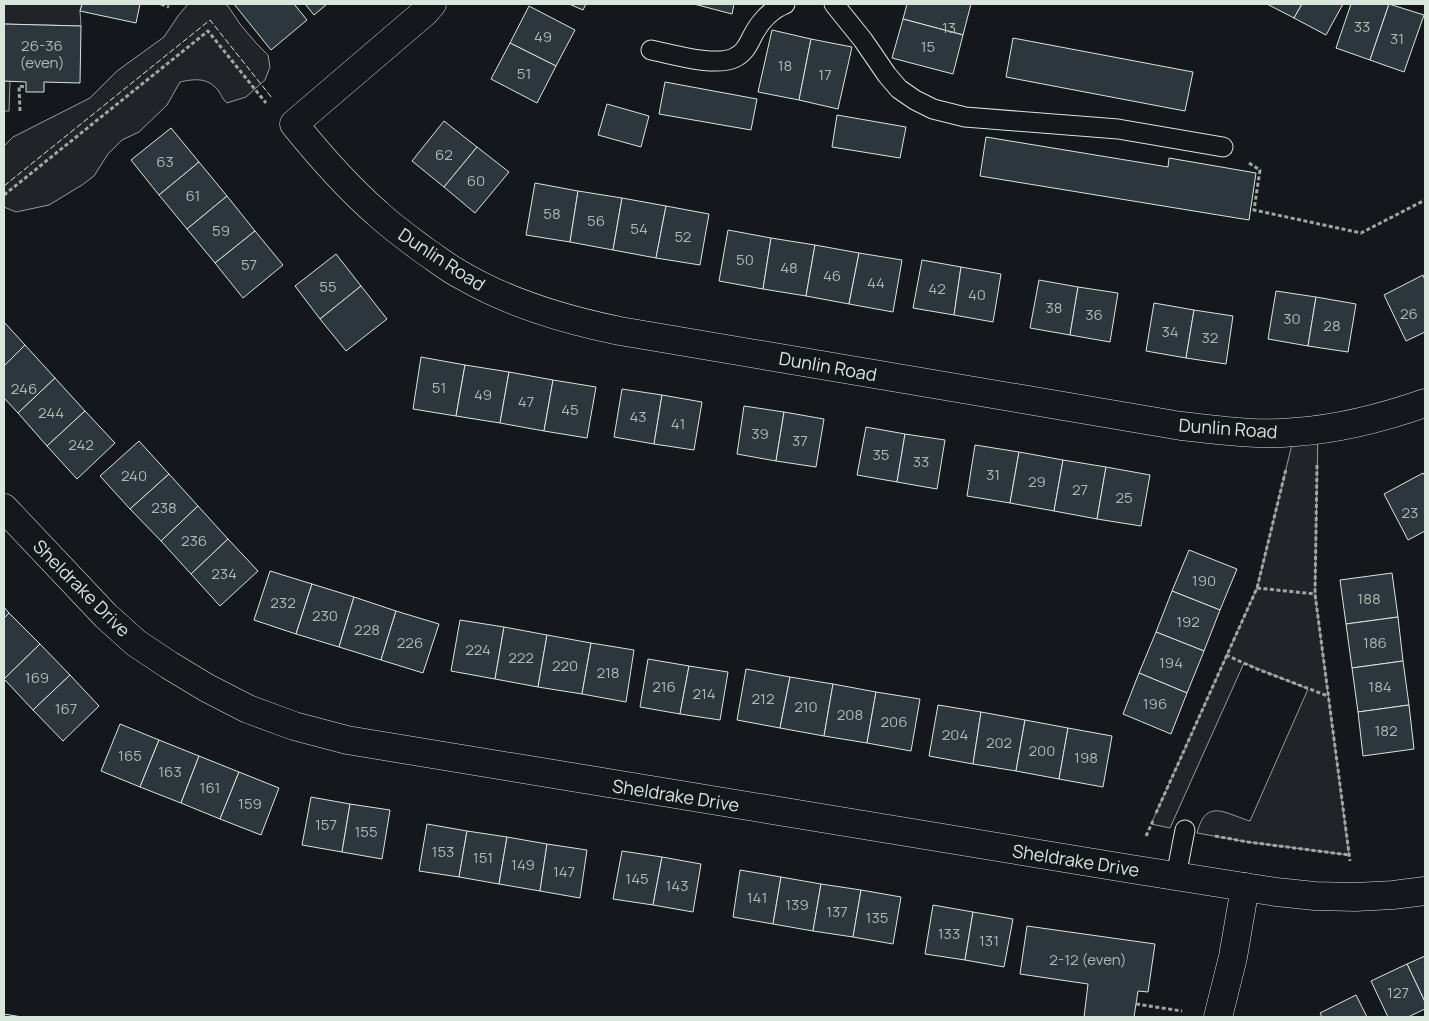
<svg xmlns="http://www.w3.org/2000/svg" width="1429" height="1021" font-family="Manrope,sans-serif">
	<style>
		.green { fill: #202428; stroke: #939e99 }
		.building { fill: #2c363c; stroke: #d8e6dc }
		.lines { fill: none; stroke-linecap: round; stroke-linejoin: round }
		.lane-casing { stroke: #d8e6dc; stroke-width: 21 }
		.street-casing { stroke: #d8e6dc; stroke-width: 29 }
		.path { stroke: #9da8a2; stroke-width: 3; stroke-dasharray: 4 2.5; stroke-linecap: butt }
		.lane { stroke: #14181c; stroke-width: 19 }
		.street { stroke: #14181c; stroke-width: 28 }
		.fence { stroke: #d8e6dc; stroke-width: 1; stroke-dasharray: 6 2.5; stroke-linecap: butt }
		.labels { text-anchor: middle; dominant-baseline: central; stroke-width: 4; stroke-linejoin: round; paint-order: stroke }
		.number-label { font-size: 15px; fill: #adbab4 }
		.street-label { font-size: 18px; fill: #d8e6dc; stroke: #14181c }
	</style>
	<rect width="100%" height="100%" fill="#14181c"/>
	<g class="green">
		<path d="M4 4H82L80 11 81 26 4 24Z"/>
		<path d="M188 4H225L228 6 240 24 256 43 268 55 270 67 265 80 246 97 227 103C222 99 221 94 218 90 207 77 194 79 180 82L167 105 139 132 122 140 108 154 94 176 82 185 49 205 16 212 4 207V146L13 137 90 98 117 71 164 37 178 16Z"/>
		<path d="M4 81H10L9 111H4Z"/>
		<path d="M1318 430 1315 594 1349 855 1248 842 1197 833C1206 797 1226 814 1250 821L1308 689 1244 663 1170 828 1151 824 1257 588 1295 432Z"/>
	</g>
	<g class="building">
		<path d="M82 4H140L136 23 80 11Z"/>
		<path d="M234 4H294L307 20 271 50Z"/>
		<path d="M305 4H327L314 15Z"/>
		<path d="M569 4H586L583 10Z"/>
		<path d="M694 4H734L732 14Z"/>
		<path d="M907 4H971L963 35 903 19Z"/>
		<path d="M1267 4H1302L1294 18Z"/>
		<path d="M1302 4H1343L1326 35 1294 18Z"/>
		<path d="M1351 4H1389L1370 60 1336 48Z"/>
		<path d="M1389 4 1424 15 1404 72 1370 60Z"/>
		<path d="M529 6 575 30 556 66 510 43Z"/>
		<path d="M903 19 963 35 953 74 892 58Z"/>
		<path d="M4 24 81 26 80 83 44 82V92H26V82L4 81Z"/>
		<path d="M772 30 811 39 799 100 758 92Z"/>
		<path d="M1013 38 1193 72 1185 111 1006 77Z"/>
		<path d="M811 39 852 47 838 109 799 100Z"/>
		<path d="M510 43 556 66 537 103 491 79Z"/>
		<path d="M665 82 757 99 751 130 659 114Z"/>
		<path d="M607 104 649 116 641 147 598 135Z"/>
		<path d="M837 115 906 127 900 158 832 147Z"/>
		<path d="M444 121 477 147 444 187 412 161Z"/>
		<path d="M171 128 199 162 159 195 131 160Z"/>
		<path d="M986 137 1168 167 1169 158 1256 173 1249 220 980 176Z"/>
		<path d="M477 147 509 172 475 213 444 187Z"/>
		<path d="M199 162 227 196 187 229 159 195Z"/>
		<path d="M535 183 578 191 570 242 526 235Z"/>
		<path d="M578 191 622 198 613 250 570 242Z"/>
		<path d="M227 196 255 231 215 263 187 229Z"/>
		<path d="M622 198 666 206 656 258 613 250Z"/>
		<path d="M666 206 709 214 700 265 656 258Z"/>
		<path d="M728 230 771 238 763 289 719 281Z"/>
		<path d="M255 231 283 265 243 298 215 263Z"/>
		<path d="M771 238 815 245 806 296 763 289Z"/>
		<path d="M815 245 859 253 849 304 806 296Z"/>
		<path d="M859 253 902 260 893 312 849 304Z"/>
		<path d="M336 254 361 286 320 319 295 286Z"/>
		<path d="M922 260 961 267 954 315 913 308Z"/>
		<path d="M961 267 1001 274 993 322 954 315Z"/>
		<path d="M1423 275 1425 280V332L1406 341 1384 295Z"/>
		<path d="M1039 280 1078 287 1070 335 1030 328Z"/>
		<path d="M361 286 387 319 346 351 320 319Z"/>
		<path d="M1078 287 1118 293 1110 342 1070 335Z"/>
		<path d="M1276 291 1316 297 1308 346 1268 339Z"/>
		<path d="M1316 297 1356 304 1348 352 1308 346Z"/>
		<path d="M1154 303 1194 310 1186 358 1146 351Z"/>
		<path d="M1194 310 1233 316 1226 364 1186 358Z"/>
		<path d="M4 322 25 345 4 366Z"/>
		<path d="M25 345 55 378 18 413 4 398V366Z"/>
		<path d="M421 357 465 365 456 416 413 409Z"/>
		<path d="M465 365 509 372 500 423 456 416Z"/>
		<path d="M509 372 553 380 544 431 500 423Z"/>
		<path d="M55 378 85 411 47 446 18 413Z"/>
		<path d="M553 380 596 387 587 438 544 431Z"/>
		<path d="M622 389 662 395 654 444 614 437Z"/>
		<path d="M662 395 702 402 694 450 654 444Z"/>
		<path d="M744 406 784 412 776 461 737 454Z"/>
		<path d="M85 411 115 443 77 479 47 446Z"/>
		<path d="M784 412 824 419 816 467 776 461Z"/>
		<path d="M866 427 905 434 897 482 857 475Z"/>
		<path d="M905 434 945 440 937 489 897 482Z"/>
		<path d="M139 441 169 474 130 509 100 476Z"/>
		<path d="M975 445 1019 452 1010 503 967 496Z"/>
		<path d="M1019 452 1063 460 1054 511 1010 503Z"/>
		<path d="M1063 460 1106 467 1097 519 1054 511Z"/>
		<path d="M1106 467 1150 475 1141 526 1097 519Z"/>
		<path d="M1423 473 1425 476V531L1408 540 1384 494Z"/>
		<path d="M169 474 198 506 161 541 130 509Z"/>
		<path d="M198 506 228 539 191 574 161 541Z"/>
		<path d="M228 539 258 571 220 606 191 574Z"/>
		<path d="M1189 550 1237 569 1220 610 1172 591Z"/>
		<path d="M270 571 312 584 296 634 254 620Z"/>
		<path d="M1392 573 1398 617 1346 624 1340 580Z"/>
		<path d="M312 584 354 597 339 647 296 634Z"/>
		<path d="M1172 591 1220 610 1204 651 1156 632Z"/>
		<path d="M354 597 396 611 381 660 339 647Z"/>
		<path d="M4 607 9 613 4 618Z"/>
		<path d="M396 611 439 624 423 673 381 660Z"/>
		<path d="M9 613 40 644 4 679V618Z"/>
		<path d="M1398 617 1403 661 1352 668 1346 624Z"/>
		<path d="M460 620 504 627 495 679 451 671Z"/>
		<path d="M504 627 547 635 538 687 495 679Z"/>
		<path d="M1156 632 1204 651 1187 693 1139 673Z"/>
		<path d="M547 635 591 643 582 694 538 687Z"/>
		<path d="M591 643 634 650 626 702 582 694Z"/>
		<path d="M40 644 70 675 33 710 4 679Z"/>
		<path d="M648 659 689 666 680 714 640 707Z"/>
		<path d="M1403 661 1409 705 1358 712 1352 668Z"/>
		<path d="M689 666 728 672 720 720 680 714Z"/>
		<path d="M746 669 790 677 780 728 737 720Z"/>
		<path d="M1139 673 1187 693 1171 734 1123 714Z"/>
		<path d="M70 675 99 706 63 741 33 710Z"/>
		<path d="M790 677 833 684 824 736 780 728Z"/>
		<path d="M833 684 876 692 867 743 824 736Z"/>
		<path d="M876 692 920 699 911 751 867 743Z"/>
		<path d="M938 705 981 712 973 764 929 756Z"/>
		<path d="M1409 705 1414 749 1363 756 1358 712Z"/>
		<path d="M981 712 1025 720 1016 771 973 764Z"/>
		<path d="M1025 720 1068 728 1059 779 1016 771Z"/>
		<path d="M120 724 159 740 140 787 101 771Z"/>
		<path d="M1068 728 1112 736 1103 787 1059 779Z"/>
		<path d="M159 740 199 756 181 803 140 787Z"/>
		<path d="M199 756 239 772 220 819 181 803Z"/>
		<path d="M239 772 279 788 261 835 220 819Z"/>
		<path d="M311 797 350 804 342 852 302 845Z"/>
		<path d="M350 804 390 810 382 859 342 852Z"/>
		<path d="M427 824 467 831 459 877 419 871Z"/>
		<path d="M467 831 507 837 499 884 459 877Z"/>
		<path d="M507 837 547 844 540 891 499 884Z"/>
		<path d="M547 844 587 850 580 898 540 891Z"/>
		<path d="M622 851 662 857 653 905 613 899Z"/>
		<path d="M662 857 701 864 693 912 653 905Z"/>
		<path d="M740 870 781 877 773 924 733 917Z"/>
		<path d="M781 877 821 884 813 931 773 924Z"/>
		<path d="M821 884 861 890 853 937 813 931Z"/>
		<path d="M861 890 901 897 893 944 853 937Z"/>
		<path d="M933 905 973 912 965 960 925 954Z"/>
		<path d="M973 912 1013 919 1004 967 965 960Z"/>
		<path d="M1027 926 1155 944 1148 992 1138 991 1134 1017H1084L1088 984 1020 974Z"/>
		<path d="M1425 956V1002L1407 964Z"/>
		<path d="M1407 964 1425 1002V1009L1408 1017H1388L1371 981Z"/>
		<path d="M1356 995 1367 1017H1322L1320 1013Z"/>
		<path d="M4 1014 22 1017H4Z"/>
	</g>
	<g class="lines">
		<g class="lane-casing">
			<g id="lane">
				<path d="M834 4 863 40 887 75 899 89 915 100 933 109 965 117 1118 129 1223 147"/>
				<path d="M651 50C672 54 714 67 734 58 743 54 747 47 751 39 758 24 770 10 785 4"/>
				<path d="M1176 876 1185 830"/>
			</g>
		</g>
		<g class="street-casing">
			<g id="street">
				<path d="M432 4 425 12 294 124C320 156 346 186 377 213 392 227 409 239 425 251 437 259 449 269 463 276 511 304 566 320 620 331L1181 426C1218 430 1257 436 1295 432 1338 429 1385 417 1425 403"/>
				<path d="M4 508 106 616 136 643 169 665 207 688 248 709 294 726 347 740 1131 869 1276 892 1315 896 1355 897 1393 895 1425 891"/>
				<path d="M1218 1017 1233 957 1245 887"/>
			</g>
		</g>
		<g class="path">
			<path d="M161 4 169 7"/>
			<path d="M20 111 19 86 26 87"/>
			<path d="M1249 163 1260 170 1254 210 1361 233 1425 200"/>
			<path d="M4 195 208 31 266 103"/>
			<path d="M1317 465 1315 594 1350 861"/>
			<path d="M1257 588 1315 594"/>
			<path d="M1226 655 1257 669 1328 696"/>
			<path d="M1156 813 1257 588 1286 469"/>
			<path d="M1146 836 1153 821"/>
			<path d="M1215 836 1248 842 1349 855"/>
			<path d="M1136 1004 1182 1011"/>
		</g>
		<use href="#lane" class="lane"/>
		<use href="#street" class="street"/>
		<path class="fence" d="M4 186 210 20 272 98"/>
	</g>
	<g class="labels">
		<g class="number-label">
			<text x="1362" y="26">33</text>
			<text x="949" y="27">13</text>
			<text x="543" y="36">49</text>
			<text x="1397" y="38">31</text>
			<text x="42" y="45">26-36<tspan x="42" dy="17">(even)</tspan></text>
			<text x="928" y="46">15</text>
			<text x="785" y="65">18</text>
			<text x="524" y="73">51</text>
			<text x="825" y="74">17</text>
			<text x="444" y="154">62</text>
			<text x="165" y="161">63</text>
			<text x="476" y="180">60</text>
			<text x="193" y="195">61</text>
			<text x="552" y="213">58</text>
			<text x="596" y="220">56</text>
			<text x="639" y="228">54</text>
			<text x="221" y="230">59</text>
			<text x="683" y="236">52</text>
			<text x="745" y="259">50</text>
			<text x="249" y="264">57</text>
			<text x="789" y="267">48</text>
			<text x="832" y="275">46</text>
			<text x="876" y="282">44</text>
			<text x="328" y="286">55</text>
			<text x="937" y="288">42</text>
			<text x="977" y="294">40</text>
			<text x="1054" y="307">38</text>
			<text x="1409" y="313">26</text>
			<text x="1094" y="314">36</text>
			<text x="1292" y="318">30</text>
			<text x="1332" y="325">28</text>
			<text x="1170" y="331">34</text>
			<text x="1210" y="337">32</text>
			<text x="439" y="387">51</text>
			<text x="24" y="388">246</text>
			<text x="483" y="394">49</text>
			<text x="526" y="401">47</text>
			<text x="570" y="409">45</text>
			<text x="51" y="412">244</text>
			<text x="638" y="416">43</text>
			<text x="678" y="423">41</text>
			<text x="760" y="433">39</text>
			<text x="800" y="440">37</text>
			<text x="81" y="444">242</text>
			<text x="881" y="454">35</text>
			<text x="921" y="461">33</text>
			<text x="993" y="474">31</text>
			<text x="134" y="475">240</text>
			<text x="1037" y="481">29</text>
			<text x="1080" y="489">27</text>
			<text x="1124" y="497">25</text>
			<text x="164" y="507">238</text>
			<text x="1410" y="512">23</text>
			<text x="194" y="540">236</text>
			<text x="224" y="573">234</text>
			<text x="1204" y="580">190</text>
			<text x="1369" y="598">188</text>
			<text x="283" y="602">232</text>
			<text x="325" y="615">230</text>
			<text x="1188" y="621">192</text>
			<text x="367" y="629">228</text>
			<text x="410" y="642">226</text>
			<text x="1375" y="642">186</text>
			<text x="478" y="649">224</text>
			<text x="521" y="657">222</text>
			<text x="1171" y="662">194</text>
			<text x="565" y="665">220</text>
			<text x="608" y="672">218</text>
			<text x="37" y="677">169</text>
			<text x="664" y="686">216</text>
			<text x="1380" y="686">184</text>
			<text x="704" y="693">214</text>
			<text x="763" y="698">212</text>
			<text x="1155" y="703">196</text>
			<text x="806" y="706">210</text>
			<text x="66" y="708">167</text>
			<text x="850" y="714">208</text>
			<text x="894" y="721">206</text>
			<text x="1386" y="730">182</text>
			<text x="955" y="734">204</text>
			<text x="999" y="742">202</text>
			<text x="1042" y="750">200</text>
			<text x="130" y="755">165</text>
			<text x="1086" y="757">198</text>
			<text x="170" y="771">163</text>
			<text x="210" y="787">161</text>
			<text x="250" y="803">159</text>
			<text x="326" y="824">157</text>
			<text x="366" y="831">155</text>
			<text x="443" y="851">153</text>
			<text x="483" y="857">151</text>
			<text x="523" y="864">149</text>
			<text x="564" y="871">147</text>
			<text x="637" y="878">145</text>
			<text x="677" y="885">143</text>
			<text x="757" y="897">141</text>
			<text x="797" y="904">139</text>
			<text x="837" y="911">137</text>
			<text x="877" y="917">135</text>
			<text x="949" y="933">133</text>
			<text x="989" y="940">131</text>
			<text x="1088" y="959">2-12 (even)</text>
			<text x="1398" y="992">127</text>
		</g>
		<g class="street-label">
			<text transform="translate(442 259) rotate(33)">Dunlin Road</text>
			<text transform="translate(828 366) rotate(10)">Dunlin Road</text>
			<text transform="translate(1228 428) rotate(4)">Dunlin Road</text>
			<text transform="translate(82 588) rotate(45)">Sheldrake Drive</text>
			<text transform="translate(676 795) rotate(9)">Sheldrake Drive</text>
			<text transform="translate(1076 860) rotate(9)">Sheldrake Drive</text>
		</g>
	</g>
	<rect width="1429" height="1021" fill="none" stroke="#d8e6dc" stroke-width="10"/>
</svg>
